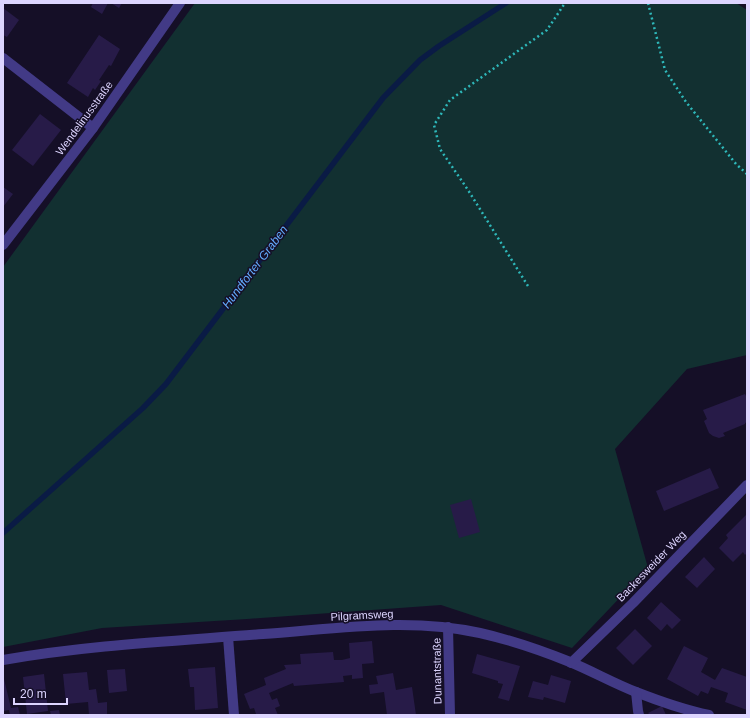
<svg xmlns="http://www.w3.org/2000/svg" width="750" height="718" font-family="Helvetica,sans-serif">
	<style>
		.green { fill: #123031 }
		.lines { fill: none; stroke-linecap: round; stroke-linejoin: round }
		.stream { stroke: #0a1b45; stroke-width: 5.5 }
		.building { fill: #271b48 }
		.path { stroke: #2eb8ba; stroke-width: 2.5; stroke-dasharray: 2 3; stroke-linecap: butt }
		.street { stroke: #423a86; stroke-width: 10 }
		.labels { text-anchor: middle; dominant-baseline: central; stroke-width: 3; stroke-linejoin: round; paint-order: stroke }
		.street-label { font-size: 11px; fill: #ddd5ff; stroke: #150f27 }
		.water-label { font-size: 12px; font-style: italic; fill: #63acff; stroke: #150f27 }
	</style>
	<rect width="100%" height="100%" fill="#150f27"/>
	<path class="green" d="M195 3H736L747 10V355L687 369 615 449 648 568 572 648 441 605 247 619 102 628 3 647V267Z"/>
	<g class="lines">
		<path class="stream" d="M3 533 143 408 166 384 383 98 420 60 439 46 506 3"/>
	</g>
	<g class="building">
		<path d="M93 3H108L102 14 91 7Z"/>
		<path d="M111 3H122L119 8Z"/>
		<path d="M3 8 19 20 7 37 3 35Z"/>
		<path d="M99 35 120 49 111 66 109 65 99 80 101 81 95 90 93 88 88 97 67 83Z"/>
		<path d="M40 114 61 130 33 166 12 150Z"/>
		<path d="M3 187 13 194 3 207Z"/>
		<path d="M745 394 747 398V422L745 423V424L723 433 725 436 719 438 713 436 709 433 704 421 707 419 703 410Z"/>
		<path d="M710 468 719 488 664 511 656 491Z"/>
		<path d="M471 499 480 532 459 538 450 505Z"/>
		<path d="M747 514V553L745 555 743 552 733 562 719 548 728 538 726 535Z"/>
		<path d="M704 557 715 569 697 588 685 577Z"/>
		<path d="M661 602 681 620 672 629 667 624 661 631 647 618Z"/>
		<path d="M635 629 652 646 633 665 616 648Z"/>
		<path d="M372 641 374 663 362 664 363 678 352 679V675L343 676 344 682 294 686 293 683 269 693 272 700 277 698 280 706 275 708 278 715H253L256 714 254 708 250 709 244 694 266 685 264 678 286 669 284 665 301 664 300 654 333 652 334 660H342L350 658 349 643Z"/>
		<path d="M684 646 708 658 701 672 715 680 722 668 747 677V710L725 702 728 693 711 687 708 694 701 691 698 696 667 679Z"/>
		<path d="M477 654 520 666 509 701 498 698 503 684 498 683V681L472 673Z"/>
		<path d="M215 667 218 708 195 710 194 687H190L188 669Z"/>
		<path d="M125 669 127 691 109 693 107 670Z"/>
		<path d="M87 672 89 690 96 689 98 703 107 702V715H89L88 702 66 704 63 674Z"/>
		<path d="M393 673 396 690 412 687 416 715H387L384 692 370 694 369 685 378 684 376 676Z"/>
		<path d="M44 674 48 711 27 714 23 677Z"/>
		<path d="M551 675 571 681 565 703 544 697 543 700 528 697 533 681 548 685Z"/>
		<path d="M3 679H4L11 708 18 707 20 715H10L9 710 3 711Z"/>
		<path d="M662 706 666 715H650L648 713Z"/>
		<path d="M59 710 60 715H51L50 711Z"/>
	</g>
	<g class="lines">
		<g class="path">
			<path d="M648 3 665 70 686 102 736 164 747 174"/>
			<path d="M528 286 468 190 440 149 434 125 450 100 547 30 565 3"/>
		</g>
		<g class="street">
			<path d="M3 58 93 128"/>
			<path d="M3 245 93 128 180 3"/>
			<path d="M448 627 450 715"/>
			<path d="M228 637 234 715"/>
			<path d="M3 660C89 645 176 641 263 634 335 629 409 617 480 633 511 640 540 650 570 662 592 671 613 683 636 692 659 701 684 710 709 715"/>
			<path d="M571 663 633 603 747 485"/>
			<path d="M636 692 638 711 639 715"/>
		</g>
	</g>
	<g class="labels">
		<g class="street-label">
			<text transform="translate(84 118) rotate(-54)">Wendelinusstraße</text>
			<text transform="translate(651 566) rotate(-46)">Backesweider Weg</text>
			<text transform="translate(362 615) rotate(-3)">Pilgramsweg</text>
			<text transform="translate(437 671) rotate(-91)">Dunantstraße</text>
		</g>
		<g class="water-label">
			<text transform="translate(255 267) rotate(-53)">Hundforter Graben</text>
		</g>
	</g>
	<rect width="750" height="718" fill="none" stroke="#ddd5ff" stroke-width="8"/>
	<path d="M14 698v6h53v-6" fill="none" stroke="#ddd5ff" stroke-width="2"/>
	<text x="20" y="698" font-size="12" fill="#ddd5ff" stroke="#150f27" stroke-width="3" paint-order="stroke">20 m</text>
</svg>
